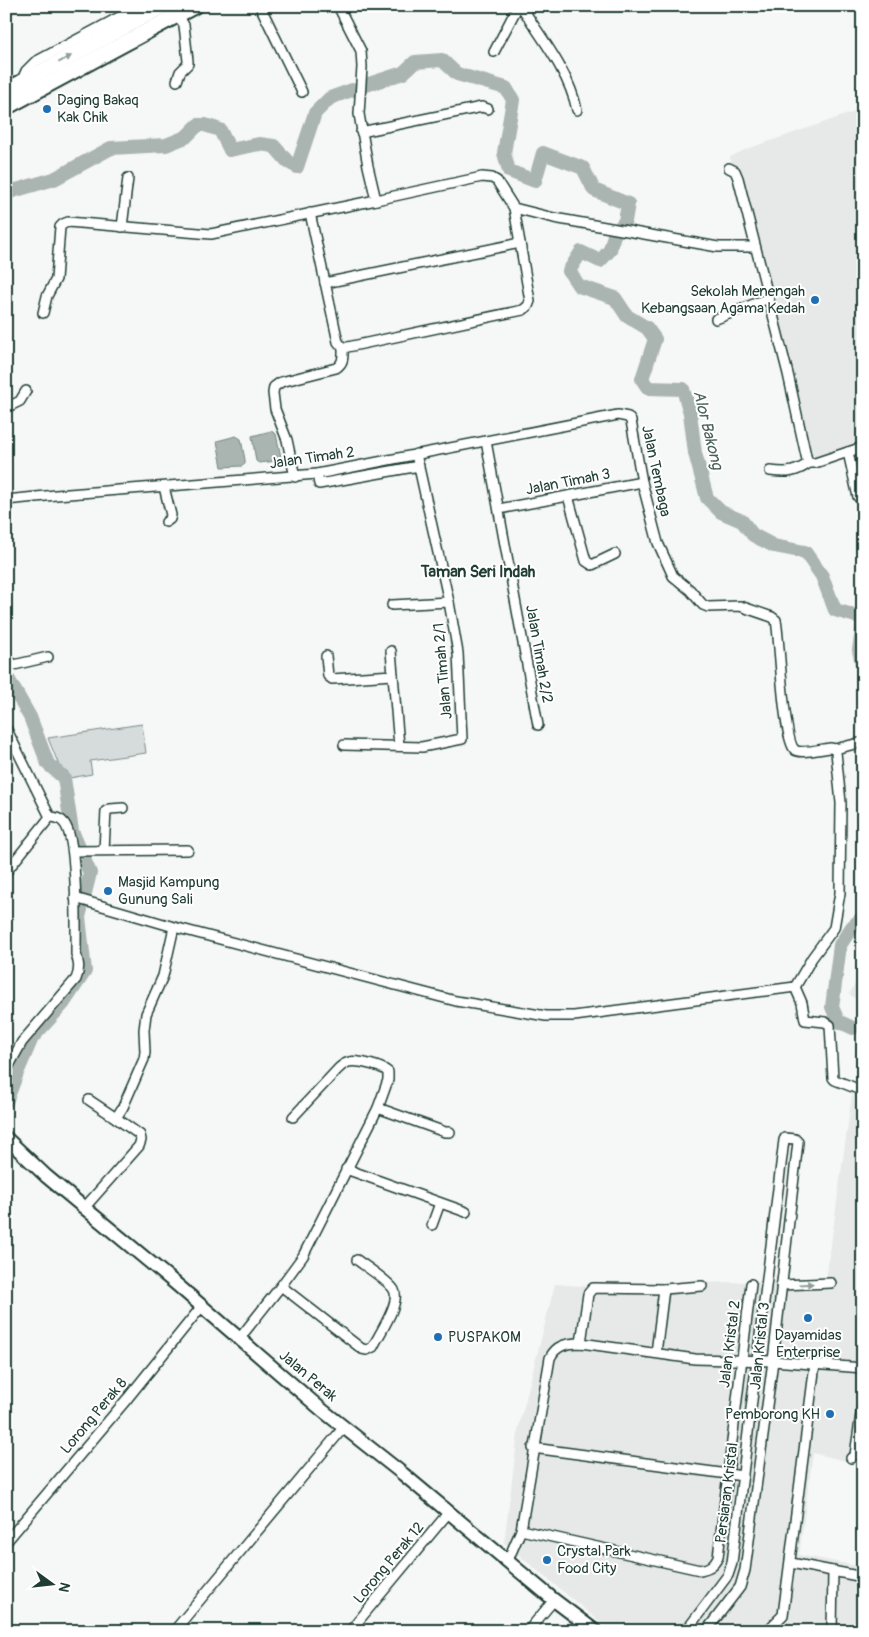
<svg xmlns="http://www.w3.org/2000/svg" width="869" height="1637" font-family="Pangolin,sans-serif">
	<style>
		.built { fill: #e6e9e8 }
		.green { fill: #d6dcdb; stroke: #7a8c88 }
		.water { fill: #aab5b1; stroke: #72857f }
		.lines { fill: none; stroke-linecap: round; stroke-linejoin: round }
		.stream { stroke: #72857f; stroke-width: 2.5 }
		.river { stroke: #aab5b1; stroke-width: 14 }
		.street-casing { stroke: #1f3d34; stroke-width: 12 }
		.secondary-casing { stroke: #1f3d34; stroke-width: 16 }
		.primary-casing { stroke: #1f3d34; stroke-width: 19 }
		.street { stroke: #fff; stroke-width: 9 }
		.secondary { stroke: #fff; stroke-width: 12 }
		.primary { stroke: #fff; stroke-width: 15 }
		.oneway { fill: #8f9e9a }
		.poi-dot { fill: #1f6fb2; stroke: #fff; stroke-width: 2 }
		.labels { text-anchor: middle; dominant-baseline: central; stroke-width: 4; stroke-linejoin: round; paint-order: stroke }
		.poi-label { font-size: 15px; fill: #1f3d34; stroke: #fff; text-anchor: start }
		.street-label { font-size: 15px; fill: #1f3d34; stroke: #fff }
		.water-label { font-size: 16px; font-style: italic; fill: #49615a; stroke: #fff }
		.neighbourhood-label { font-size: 16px; font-weight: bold; fill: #1f3d34; stroke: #fff }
	</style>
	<rect width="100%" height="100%" fill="#f6f7f7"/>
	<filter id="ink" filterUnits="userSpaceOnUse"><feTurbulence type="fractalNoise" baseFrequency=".02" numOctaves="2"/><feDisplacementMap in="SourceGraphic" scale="10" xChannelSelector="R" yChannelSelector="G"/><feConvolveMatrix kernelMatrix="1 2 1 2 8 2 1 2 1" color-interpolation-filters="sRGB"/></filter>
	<g filter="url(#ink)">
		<g class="built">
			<path d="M863 109V444L810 462 730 157 747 149Z"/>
			<path d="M863 972V1004L849 994Z"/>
			<path d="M863 1093V1465L813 1453 799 1555 863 1567V1631H611L504 1543 519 1426 555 1284 580 1286 826 1280 852 1095 862 1097Z"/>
		</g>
		<path class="green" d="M142 724 146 753 90 761 92 774 70 778 67 771 60 768 48 738Z"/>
		<g class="water">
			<path d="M271 431 276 434 281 457 277 461 259 463 256 461 252 436Z"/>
			<path d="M236 436 241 439 245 460V464L242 466 222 467 217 441Z"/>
		</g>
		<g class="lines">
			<path class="stream" d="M853 1028 863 1020"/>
			<g class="river">
				<path d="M366 85 403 73 415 62 442 60 457 74 506 88 513 100 504 153 509 171 535 181 543 153 583 168 594 190 628 204 625 221 614 235 610 250 600 261 581 252 569 271 579 286 615 298 627 316 647 328 655 339 642 379 648 388 683 389 690 413 695 453 707 498 721 512 742 521 753 535 774 546 805 552 822 576 835 610 856 616 863 621"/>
				<path d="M6 193 54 179 111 148 166 145 186 137 198 125H205L220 130 230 150 259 144 274 146 288 162 297 167 315 113 330 98 352 90"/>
				<path d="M863 623 859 650 863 668"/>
				<path d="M6 675 30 717 48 764 64 778 72 831 90 873 79 917 85 971 63 1004 32 1038 17 1073 6 1102"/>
				<path d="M853 1028 838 1021 832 1007 840 945 852 927 863 917"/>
			</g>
			<g class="street-casing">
				<g id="street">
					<path d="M260 6 302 92"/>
					<path d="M521 6C542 39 569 72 577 110"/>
					<path d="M494 52 518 6"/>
					<path d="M177 81 180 72 188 64V61L184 25 178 15"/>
					<path d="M21 82 26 71 35 62 140 6"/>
					<path d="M361 132 482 107 488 109"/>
					<path d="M729 168 735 171 738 178 788 374 807 460 809 463H815L863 447"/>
					<path d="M514 208 554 218 718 247H755"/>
					<path d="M122 227 128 178"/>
					<path d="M325 283 520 243"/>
					<path d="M43 313 47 296 56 279 60 227 63 224 68 222 211 234 376 200 368 166 359 114 362 67 361 51 338 6"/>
					<path d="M716 319 769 298"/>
					<path d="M343 348 523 310 528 306 530 301 514 208 497 181 492 178 482 177 376 200"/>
					<path d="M6 408 20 401 26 391"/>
					<path d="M486 441 538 725"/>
					<path d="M848 452 858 497"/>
					<path d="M770 471C787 473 795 473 809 463"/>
					<path d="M317 474 319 484 419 466"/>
					<path d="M295 477 287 440 275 409 273 393 274 387 281 382 336 368C344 363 343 357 343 348L338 342 310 213"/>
					<path d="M164 487 171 515 170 519 166 522"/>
					<path d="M568 496 586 561 592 565 615 554"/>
					<path d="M6 500 56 495 317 474 618 415 628 417 631 421 642 482 658 543 673 576 690 590 703 605 708 607 740 606 772 617 776 620C780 641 783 741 795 750 800 754 822 749 830 748L835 749 836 752 841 803 840 893 834 928 812 958 795 987"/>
					<path d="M499 509 642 482"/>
					<path d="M392 605 449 602"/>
					<path d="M391 651 399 746"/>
					<path d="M326 656 328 676 332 679 393 675"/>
					<path d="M6 658 14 665 48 657"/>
					<path d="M6 728 50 817"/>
					<path d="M344 745 422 747 462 739 458 653 449 602 416 454"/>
					<path d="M835 749 863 742"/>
					<path d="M104 850 106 811 110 809 123 808"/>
					<path d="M73 851 188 850"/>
					<path d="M6 872 50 817C55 817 60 818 64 823 78 839 76 929 76 954 79 964 80 969 76 979L22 1042 6 1071"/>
					<path d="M75 898 174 927 456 1001 546 1016H574L795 987"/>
					<path d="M795 987 802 1003 805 1020 825 1022 830 1025 833 1078 835 1080 863 1091"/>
					<path d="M89 1100 116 1118"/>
					<path d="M378 1108 445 1132H450"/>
					<path d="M346 1169 466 1212"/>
					<path d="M85 1207 139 1146 141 1140 140 1135 116 1118 123 1107 144 1059 145 1052 144 1030 146 1014 163 976 174 927"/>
					<path d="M432 1225 440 1203"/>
					<path d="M781 1285 831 1283"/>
					<path d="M281 1286 362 1349 367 1350 373 1347C379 1334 401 1303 394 1290 390 1282 365 1266 357 1260"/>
					<path d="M239 1339 281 1286 303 1256 378 1108 388 1080V1072C382 1066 357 1060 349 1062 345 1063 341 1066 338 1069L293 1117"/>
					<path d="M581 1343 588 1294 593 1288 664 1289 702 1286"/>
					<path d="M656 1353 664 1289"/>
					<path d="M533 1448 743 1476"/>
					<path d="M851 1458 855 1455 863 1400"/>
					<path d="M521 1530 700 1570C710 1568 714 1565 718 1557L751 1284"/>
					<path d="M6 1542 127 1399 202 1306"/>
					<path d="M508 1560 521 1530 550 1358C556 1345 567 1343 581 1343L695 1359 773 1361 863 1368"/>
					<path d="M791 1563 863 1577"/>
					<path d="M174 1631 344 1427"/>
					<path d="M350 1631 449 1512"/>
					<path d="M528 1631 554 1600"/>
					<path d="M686 1631 728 1575 732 1563 784 1140 785 1138 795 1139 798 1142 773 1361 745 1570 740 1587 706 1631"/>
					<path d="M767 1631 783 1615 815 1364"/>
					<path d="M832 1631 833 1571"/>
				</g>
			</g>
			<g class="secondary-casing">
				<path id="secondary" d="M6 1138 46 1176 175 1283 322 1410 403 1474 554 1600 595 1631"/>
			</g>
			<g class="primary-casing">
				<g id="primary">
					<path d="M6 91 163 6"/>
					<path d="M6 107 194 6"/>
				</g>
			</g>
			<use href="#street" class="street"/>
			<use href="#secondary" class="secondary"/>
			<use href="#primary" class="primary"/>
		</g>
		<defs><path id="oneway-solid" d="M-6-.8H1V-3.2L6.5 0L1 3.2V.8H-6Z" transform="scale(1.25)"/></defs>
		<g class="oneway">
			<use href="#oneway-solid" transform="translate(65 59) rotate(-28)"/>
			<use href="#oneway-solid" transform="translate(806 1284) rotate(-3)"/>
		</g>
	</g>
	<g class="poi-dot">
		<circle cx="47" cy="109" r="5"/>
		<circle cx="815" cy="300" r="5"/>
		<circle cx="108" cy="891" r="5"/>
		<circle cx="808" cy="1318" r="5"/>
		<circle cx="438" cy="1337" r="5"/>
		<circle cx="830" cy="1414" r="5"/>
		<circle cx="547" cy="1560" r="5"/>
	</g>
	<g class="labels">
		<g class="poi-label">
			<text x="57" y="100">Daging Bakaq<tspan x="57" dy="17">Kak Chik</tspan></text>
			<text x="805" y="291" text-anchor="end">Sekolah Menengah<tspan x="805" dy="17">Kebangsaan Agama Kedah</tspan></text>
			<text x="118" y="882">Masjid Kampung<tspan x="118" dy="17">Gunung Sali</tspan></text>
			<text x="808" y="1335" text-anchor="middle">Dayamidas<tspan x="808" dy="17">Enterprise</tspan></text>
			<text x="448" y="1337">PUSPAKOM</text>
			<text x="820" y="1414" text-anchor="end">Pemborong KH</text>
			<text x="557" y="1551">Crystal Park<tspan x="557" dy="17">Food City</tspan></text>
		</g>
		<g class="street-label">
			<text transform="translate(312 458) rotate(-8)">Jalan Timah 2</text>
			<text transform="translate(656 471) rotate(78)">Jalan Tembaga</text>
			<text transform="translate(568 482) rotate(-11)">Jalan Timah 3</text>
			<text transform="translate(539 654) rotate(80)">Jalan Timah 2/2</text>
			<text transform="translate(443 671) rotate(-95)">Jalan Timah 2/1</text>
			<text transform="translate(730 1344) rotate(-83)">Jalan Kristal 2</text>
			<text transform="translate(760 1346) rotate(-84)">Jalan Kristal 3</text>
			<text transform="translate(308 1376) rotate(40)">Jalan Perak</text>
			<text transform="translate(94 1416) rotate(-50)">Lorong Perak 8</text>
			<text transform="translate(727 1493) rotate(-83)">Persiaran Kristal</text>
			<text transform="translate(389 1563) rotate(-50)">Lorong Perak 12</text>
		</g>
		<g class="water-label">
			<text transform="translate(708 430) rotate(76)">Alor Bakong</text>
		</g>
		<g class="neighbourhood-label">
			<text x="478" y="572">Taman Seri Indah</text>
		</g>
	</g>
	<rect width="869" height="1637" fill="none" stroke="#fff" stroke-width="25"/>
	<rect x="12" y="12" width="844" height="1612" fill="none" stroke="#1f3d34" stroke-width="2" filter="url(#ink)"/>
	<g transform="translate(52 1584) rotate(105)" stroke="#ffffff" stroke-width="4" paint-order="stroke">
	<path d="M0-4L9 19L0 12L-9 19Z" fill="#1f3d34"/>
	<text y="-8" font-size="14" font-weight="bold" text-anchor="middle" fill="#1f3d34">N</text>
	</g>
</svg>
